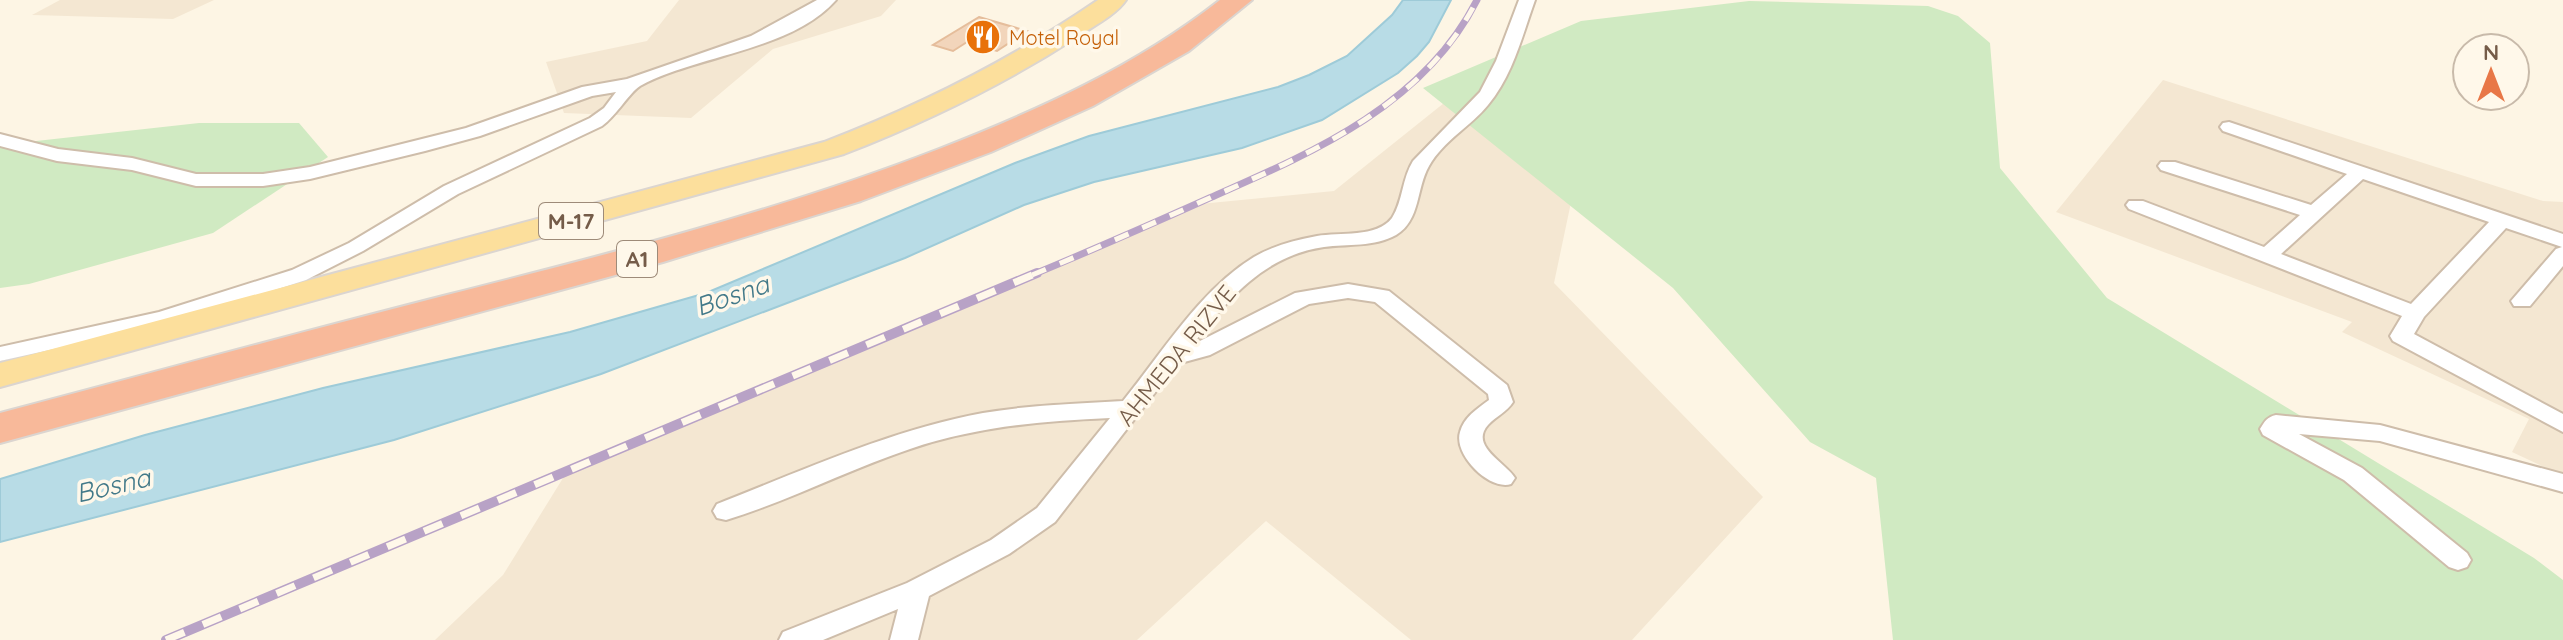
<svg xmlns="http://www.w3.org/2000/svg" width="2563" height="640" font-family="Quicksand,sans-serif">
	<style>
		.residential { fill: #f4e7d2 }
		.green { fill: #d0eac2 }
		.water { fill: #b8dce6; stroke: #9ecbd8; stroke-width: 2 }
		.building { fill: #f2d5bb; stroke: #e5bd9b; stroke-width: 2 }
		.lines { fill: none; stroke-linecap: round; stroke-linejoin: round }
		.minor-casing { stroke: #cebdaa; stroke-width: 4 }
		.primary-casing { stroke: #dbd5d0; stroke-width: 4 }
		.motorway-casing { stroke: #dbd5d0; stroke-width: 4 }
		.minor { fill: #fff; fill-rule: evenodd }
		.primary { fill: #fcdf9c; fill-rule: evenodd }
		.motorway { fill: #f8b99a; fill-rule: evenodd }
		.rail-far1-casing { stroke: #b8a2c6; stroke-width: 7 }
		.rail-casing { stroke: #b8a2c6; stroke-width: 10 }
		.rail-far1 { stroke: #fff8ea; stroke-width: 5; stroke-dasharray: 15; stroke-linecap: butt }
		.rail { stroke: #fff8ea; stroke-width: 7; stroke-dasharray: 20; stroke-linecap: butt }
		.labels { text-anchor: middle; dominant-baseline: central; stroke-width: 7; stroke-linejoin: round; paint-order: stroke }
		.far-food-label { font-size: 20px; fill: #c56008; stroke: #fff8ea; text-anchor: start }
		.shield { fill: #fff8ea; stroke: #9e8b79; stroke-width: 2 }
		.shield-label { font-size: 22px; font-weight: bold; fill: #755c49 }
		.street-label { font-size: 24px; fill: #755c49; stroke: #fff8ea }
		.water-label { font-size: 26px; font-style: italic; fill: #427989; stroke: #fff8ea }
	</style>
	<rect width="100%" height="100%" fill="#fdf5e4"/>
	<g class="residential">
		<path d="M60 0H214L173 19 32 15Z"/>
		<path d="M679 0H896L881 16 773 49 691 118 564 113 546 62 647 41Z"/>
		<path d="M2163 80 2543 201 2563 202V476L2512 452 2529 419 2342 332 2352 322 2056 212Z"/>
		<path d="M1459 91 1588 122 1554 283 1763 497 1632 640H1411L1266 521 1137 640H435L503 575 568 470 1200 204 1334 191Z"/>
	</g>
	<g class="green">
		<path d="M1749 1 1928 6 1958 16 1990 43 2000 168 2107 298 2534 558 2563 580V640H1893L1876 478 1810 442 1673 288 1423 88 1581 21Z"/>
		<path d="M199 123H299L328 157 213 233 29 284 0 288V145Z"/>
	</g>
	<path class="water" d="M1403 0H1451L1429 42 1417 56 1398 73 1322 120 1242 148 1094 182 1024 205 905 258 601 374 394 440 0 542V479L145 435 323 388 570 332 706 293 1015 163 1089 136 1278 87 1309 75 1347 56 1392 15Z"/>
	<path class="building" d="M979 17 1027 31 997 51 967 42 953 51 933 45Z"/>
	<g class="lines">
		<g class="minor-casing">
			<g id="minor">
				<path d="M817 0H836C791 51 697 55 640 86 629 93 617 115 602 126L458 194 363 251 306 280 170 323 0 361V347L159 312 292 270 349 243 444 186 590 118 604 108 616 92 592 96 480 136 425 151 310 179 263 186H196L132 170 57 161 0 146V134L58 149 132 158 196 174H263L310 167 466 128 582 87 627 79 751 36Z"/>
				<path d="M1519 0H1535C1522 36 1513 75 1488 105 1471 126 1443 141 1429 166 1416 188 1421 220 1396 235 1375 247 1347 244 1324 247 1263 256 1228 299 1192 345L1295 293 1348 284 1389 291 1507 385 1513 402C1507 412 1496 416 1488 425 1469 446 1506 463 1515 478L1511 484C1490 491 1453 455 1460 432 1464 417 1477 409 1489 400L1488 394 1375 302 1348 298 1309 304 1210 355 1177 364 1055 522 1009 554 929 596 918 640H890L898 609 823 640H779L783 632 907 583 991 540 1037 508 1110 418C1041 421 975 427 910 449 847 470 789 501 726 520L717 518 713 511 717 504C804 470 891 430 983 413 1029 405 1076 404 1123 401 1162 353 1200 290 1254 257 1273 246 1295 240 1317 236 1339 232 1377 238 1392 218 1403 201 1402 178 1413 161L1480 92 1496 61Z"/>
				<path d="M2229 122 2563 234V266L2530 306H2514L2511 301 2556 249 2562 247 2506 228 2424 317 2414 334 2563 414V432L2393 341 2390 336 2402 316 2129 209 2126 205 2129 201H2143L2264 247 2300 215 2161 170 2158 166 2161 162H2175L2311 205 2347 174 2223 131 2220 127 2223 123ZM2363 179 2489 222 2411 304 2281 254Z"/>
				<path d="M2276 415 2380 425 2563 474V492L2380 441 2299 434 2362 468 2467 553 2471 560 2467 567 2458 570 2449 567 2344 480 2263 435 2260 429C2265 421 2267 417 2276 415Z"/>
			</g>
		</g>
		<g class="primary-casing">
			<path id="primary" d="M1098 0H1126C1116 15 1092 27 1077 37 1003 85 926 122 844 154L0 387V363L824 142C921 105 1012 59 1098 0Z"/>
		</g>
		<g class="motorway-casing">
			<path id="motorway" d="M1220 0H1252L1189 51 1093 106 991 152 861 201 663 262 0 443V413C149 374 297 333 447 295 613 253 779 211 939 149 1039 110 1136 66 1220 0Z"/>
		</g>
		<use href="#minor" class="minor"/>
		<use href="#primary" class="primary"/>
		<use href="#motorway" class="motorway"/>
		<g class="rail-far1-casing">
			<path id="rail-far1" d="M1032 275C1090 251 1147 226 1205 200 1309 154 1423 107 1477 0"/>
		</g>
		<g class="rail-casing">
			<path id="rail" d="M166 640 1037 273"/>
		</g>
		<use href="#rail-far1" class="rail-far1"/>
		<use href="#rail" class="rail"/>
	</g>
	<defs>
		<g id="restaurant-disc" transform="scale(1.8)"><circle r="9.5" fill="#e8710a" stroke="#fff8ea"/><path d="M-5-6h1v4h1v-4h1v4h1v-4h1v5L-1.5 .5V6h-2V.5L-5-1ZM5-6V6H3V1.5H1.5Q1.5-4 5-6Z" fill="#fff"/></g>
	</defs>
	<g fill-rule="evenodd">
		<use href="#restaurant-disc" x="983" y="37"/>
	</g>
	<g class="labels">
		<g class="far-food-label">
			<text x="1009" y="37">Motel Royal</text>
		</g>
		<g class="shield">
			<rect x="539" y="203" width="64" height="36" rx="6"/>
			<rect x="617" y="241" width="40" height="36" rx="6"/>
		</g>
		<g class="shield-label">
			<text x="571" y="221">M-17</text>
			<text x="637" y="259">A1</text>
		</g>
		<g class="street-label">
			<text transform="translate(1176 355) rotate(-51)">AHMEDA RIZVE</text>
		</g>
		<g class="water-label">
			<text transform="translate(732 295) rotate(-19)">Bosna</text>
			<text transform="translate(113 485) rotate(-13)">Bosna</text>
		</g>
	</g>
	<g transform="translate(2491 72)"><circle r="38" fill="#fff8ea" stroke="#c8baaa" stroke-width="2"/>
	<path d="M0-6L14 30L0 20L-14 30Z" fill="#e87747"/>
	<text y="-12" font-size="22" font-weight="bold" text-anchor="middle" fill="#755c49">N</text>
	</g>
</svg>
